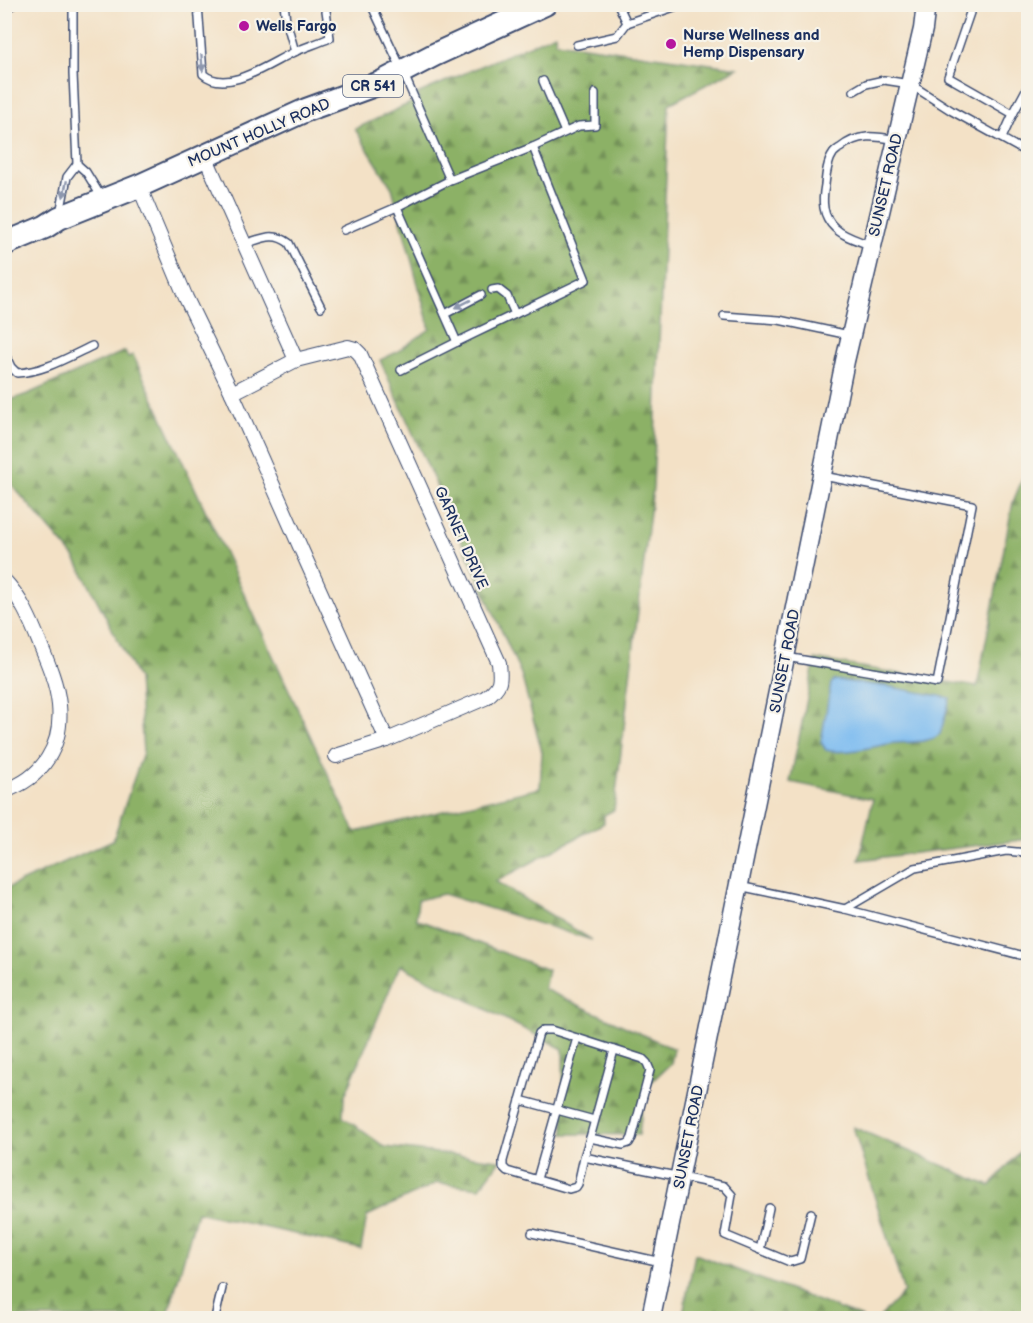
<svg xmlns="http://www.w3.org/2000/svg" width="1033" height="1323" font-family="'Balsamiq Sans',sans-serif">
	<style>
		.forest { fill: url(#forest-firs); stroke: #547062; stroke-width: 1.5 }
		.water { fill: #7cbbf0; stroke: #4c75a7; stroke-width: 1.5 }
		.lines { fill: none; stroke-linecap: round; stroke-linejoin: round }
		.service-casing { stroke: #3b4a6e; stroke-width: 10 }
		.minor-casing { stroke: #3b4a6e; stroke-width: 16 }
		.tertiary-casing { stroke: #3b4a6e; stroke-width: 21 }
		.trunk-casing { stroke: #3b4a6e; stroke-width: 26 }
		.service { stroke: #fff; stroke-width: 7 }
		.minor { stroke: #fff; stroke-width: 14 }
		.tertiary { stroke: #fff; stroke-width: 18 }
		.trunk { stroke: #fff; stroke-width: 22 }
		.oneway { fill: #8d97ae }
		.poi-dot { fill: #b5179e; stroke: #f7f3e8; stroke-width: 2 }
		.labels { text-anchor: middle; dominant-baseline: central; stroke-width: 4.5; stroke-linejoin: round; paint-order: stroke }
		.shield { fill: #f7f3e8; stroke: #5d6a87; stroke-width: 1.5 }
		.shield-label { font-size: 14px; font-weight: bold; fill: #1b2f5e }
		.poi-label { font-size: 15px; font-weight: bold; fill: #1b2f5e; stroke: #f7f3e8; text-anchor: start }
		.street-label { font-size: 15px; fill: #1b2f5e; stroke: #f7f3e8 }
	</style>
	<defs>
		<pattern id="forest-firs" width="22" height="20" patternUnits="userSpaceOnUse" patternTransform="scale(1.5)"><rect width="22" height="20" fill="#8cb166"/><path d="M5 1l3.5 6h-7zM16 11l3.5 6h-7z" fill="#729057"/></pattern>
	</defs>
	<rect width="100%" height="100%" fill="#f7f3e8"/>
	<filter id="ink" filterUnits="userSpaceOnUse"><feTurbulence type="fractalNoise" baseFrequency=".0167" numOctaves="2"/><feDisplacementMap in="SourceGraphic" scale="12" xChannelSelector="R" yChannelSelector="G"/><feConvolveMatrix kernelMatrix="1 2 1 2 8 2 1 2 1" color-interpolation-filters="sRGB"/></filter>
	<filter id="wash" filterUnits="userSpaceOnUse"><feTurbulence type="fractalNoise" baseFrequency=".008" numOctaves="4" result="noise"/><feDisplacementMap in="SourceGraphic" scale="24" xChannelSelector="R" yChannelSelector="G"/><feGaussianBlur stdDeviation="1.35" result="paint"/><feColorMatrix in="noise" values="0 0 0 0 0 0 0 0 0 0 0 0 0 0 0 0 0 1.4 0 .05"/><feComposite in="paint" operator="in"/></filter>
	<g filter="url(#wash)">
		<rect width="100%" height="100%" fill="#f3e1c6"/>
		<g class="forest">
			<path d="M555 34 556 42 738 68 669 104 653 487 614 810 604 815V823L501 879 495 881 592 940 443 894 418 900 416 919 548 970 544 989 674 1049 671 1063 644 1089 639 1135 564 1134 563 1049 400 965 344 1098 343 1117 385 1147 500 1160 480 1188 437 1183 367 1216 361 1249 197 1212 167 1318H5V889L113 840 143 752 138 679 75 558 5 477V402L30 393 125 351 128 357 133 355 355 832 540 788 542 752 521 674 380 360 395 353 430 329 392 188 355 129 419 99 417 94Z"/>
			<path d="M1028 465V839L859 860 873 799 790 782 815 659 977 687 1013 502Z"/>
			<path d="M853 1127 990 1186 1028 1142V1318H879L904 1292Z"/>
			<path d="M695 1254 863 1318H682Z"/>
		</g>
		<path class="water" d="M834 680 890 687 950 698 940 734C936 737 933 739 927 740 916 743 904 742 893 743 875 746 843 755 826 750L821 742 831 684Z"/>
	</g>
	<g filter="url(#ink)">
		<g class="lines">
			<g class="service-casing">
				<g id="service">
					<path d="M198 4 203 74C227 95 270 63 294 52 306 47 318 43 330 38L325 4"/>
					<path d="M284 4 286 20 295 52"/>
					<path d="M371 4 402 70 450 180 533 147 586 280 457 342 397 207 450 180"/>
					<path d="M618 4 627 23"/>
					<path d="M973 4 948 77 1013 114"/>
					<path d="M4 9 15 4"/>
					<path d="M577 45 617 36 627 23 683 4"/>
					<path d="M543 81 565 132"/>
					<path d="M854 91 866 84 884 80 910 84 952 111 1028 153"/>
					<path d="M1002 138 1013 114 1028 86"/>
					<path d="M533 147 579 126 595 125V93"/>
					<path d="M77 164 86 172 102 198"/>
					<path d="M60 214 67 177 77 164 73 74V4"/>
					<path d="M344 230 397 207"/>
					<path d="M244 244C262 239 273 231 289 243L321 307"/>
					<path d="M872 246C860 241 844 237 835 228 822 216 822 201 825 185 826 175 827 162 833 154 833 153 839 148 840 148 858 133 875 136 897 140"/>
					<path d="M492 290 498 289 507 296 515 314"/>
					<path d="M445 314 481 295"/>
					<path d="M724 316 779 320 849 335"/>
					<path d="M4 352 11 367 17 373C44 372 68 357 92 346"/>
					<path d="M401 370 457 342"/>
					<path d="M786 657 937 683 972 505 823 476"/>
					<path d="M739 886 845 909 1028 957"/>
					<path d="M845 909 915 868 1006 851 1028 853"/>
					<path d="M520 1100 594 1120"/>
					<path d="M590 1138 614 1050"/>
					<path d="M584 1157 590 1138 623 1145 629 1143 632 1138 650 1070 647 1063 643 1059 552 1030H543L539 1033 503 1161V1167L507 1171 569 1189 576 1187 578 1184 584 1157 724 1186 732 1195 725 1235 790 1262 800 1259 811 1213"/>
					<path d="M537 1179 577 1038"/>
					<path d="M532 1233 661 1262"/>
					<path d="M760 1250 769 1208"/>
					<path d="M215 1318 222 1288"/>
				</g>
			</g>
			<g class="minor-casing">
				<g id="minor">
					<path d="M205 156 296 360"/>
					<path d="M139 186 186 298 232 393 306 560 387 740"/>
					<path d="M232 393 296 360 348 347 355 349 360 354 499 663C501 682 501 686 485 698L387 740 336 756"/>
					<path d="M4 580C21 598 31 621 40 644 48 663 57 684 59 705 63 746 43 778 4 791"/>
				</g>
			</g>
			<g class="tertiary-casing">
				<path id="tertiary" d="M651 1318 845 361 923 29 926 4"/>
			</g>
			<g class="trunk-casing">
				<path id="trunk" d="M4 244 45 227 59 218 139 186 306 110 380 83 434 55 545 4"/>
			</g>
			<use href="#service" class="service"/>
			<use href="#minor" class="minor"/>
			<use href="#tertiary" class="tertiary"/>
			<use href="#trunk" class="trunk"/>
		</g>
		<defs><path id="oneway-solid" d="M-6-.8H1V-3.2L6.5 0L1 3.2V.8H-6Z" transform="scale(1.5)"/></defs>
		<g class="oneway">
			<use href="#oneway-solid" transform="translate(202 63) rotate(86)"/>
			<use href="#oneway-solid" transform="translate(65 189) rotate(102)"/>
			<use href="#oneway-solid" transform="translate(463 304) rotate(153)"/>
		</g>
	</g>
	<g class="poi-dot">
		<circle cx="244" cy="26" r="6"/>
		<circle cx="671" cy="44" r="6"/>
	</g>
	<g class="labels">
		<rect class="shield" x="343" y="75" width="60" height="22" rx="4.5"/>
		<g class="shield-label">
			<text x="373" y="86">CR 541</text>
		</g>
		<g class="poi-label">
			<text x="256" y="26">Wells Fargo</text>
			<text x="683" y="35">Nurse Wellness and<tspan x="683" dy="17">Hemp Dispensary</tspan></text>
		</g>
		<g class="street-label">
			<text transform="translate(259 133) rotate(-23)">MOUNT HOLLY ROAD</text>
			<text transform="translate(886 185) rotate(-77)">SUNSET ROAD</text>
			<text transform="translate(461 538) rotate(66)">GARNET DRIVE</text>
			<text transform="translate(785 661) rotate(-79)">SUNSET ROAD</text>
			<text transform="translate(689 1137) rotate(-79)">SUNSET ROAD</text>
		</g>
	</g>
	<rect width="1033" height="1323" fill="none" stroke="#f7f3e8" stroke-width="24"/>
</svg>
